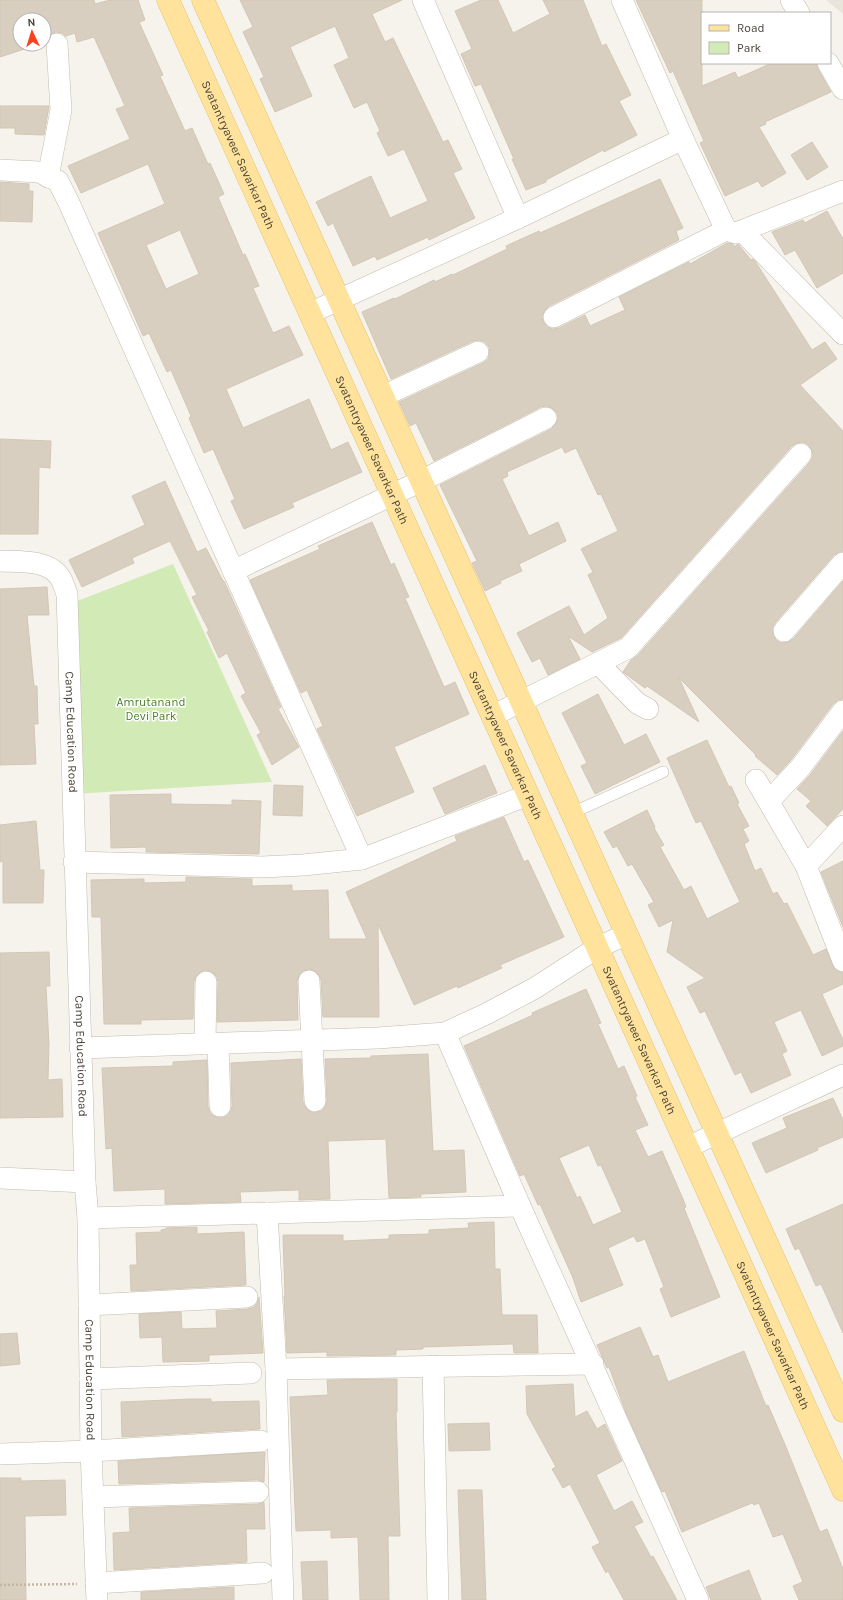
<svg xmlns="http://www.w3.org/2000/svg" width="843" height="1600" font-family="Karla,sans-serif">
	<style>
		.residential { fill: #eae5da }
		.green { fill: #d2eab5 }
		.building { fill: #d8cfc1; stroke: #d3c7b4; fill-rule: evenodd }
		.lines { fill: none; stroke-linecap: round; stroke-linejoin: round }
		.service-casing { stroke: #c2bbae; stroke-width: 12 }
		.minor-casing { stroke: #c2bbae; stroke-width: 22 }
		.primary-casing { stroke: #e6c16a; stroke-width: 23 }
		.path { stroke: #c4b79f; stroke-width: 2.5; stroke-dasharray: 2 2; stroke-linecap: butt }
		.service { stroke: #fff; stroke-width: 11 }
		.minor { stroke: #fff; stroke-width: 21 }
		.primary { stroke: #ffe39c; stroke-width: 22 }
		.labels { text-anchor: middle; dominant-baseline: central; stroke-width: 3; stroke-linejoin: round; paint-order: stroke }
		.street-label { font-size: 12px; fill: #4b4439; stroke: #fff }
		.park-label { font-size: 12px; fill: #4a7f2a; stroke: #fff }
	</style>
	<rect width="100%" height="100%" fill="#f6f3ec"/>
	<path class="residential" d="M826 0H843V14Z"/>
	<path class="green" d="M173 564 272 782 73 794 67 605Z"/>
	<g class="building">
		<path d="M0 0H94L95 4 110 0H138L145 20 139 22 163 75 160 76 185 131 192 128 208 164 210 163 224 194 218 197 243 255 245 254 259 286 253 288 273 333 289 326 303 355 226 389 243 428 309 399 331 450 348 442 362 472 292 503 294 507 244 529 231 501 235 499 213 449 204 453 189 418 191 416 171 370 167 372 149 333 143 336 98 233 165 204 148 164 81 193 68 166 130 139 116 109 125 106 94 37 77 42 75 33 66 36 62 33 56 32 50 34 44 43V20H20V44H40L0 57ZM180 230 199 274 166 289 146 245Z"/>
		<path d="M240 0H402L372 14 385 42 393 38 443 142 448 140 462 169 453 173 475 218 429 240 428 237 377 260 375 256 353 266 333 223 328 226 316 202 371 176 390 218 428 201 404 149 388 156 377 133 380 131 367 102 354 108 334 65 349 58 335 26 290 47 312 96 275 112 260 79 264 77 243 32 253 27Z"/>
		<path d="M481 0H498L513 33 550 14 543 0H583L602 46 606 44 631 95 619 101 637 135 604 152 603 150 546 180V182L526 190 512 159H514L481 84 475 86 461 54 472 49 455 11Z"/>
		<path d="M636 0H702V86L735 72 738 78 772 63H816L818 69 831 92 765 122 766 124 759 127 786 173 762 187 758 181 725 196 700 143 704 141 673 71 670 73Z"/>
		<path d="M0 106H49L44 135 15 134V128H0Z"/>
		<path d="M812 142 828 167 807 180 791 155Z"/>
		<path d="M660 179 683 228 676 231 679 240 549 306 544 311 542 317 544 323 547 327 553 329 559 328 585 315 590 326 625 310 619 297 689 262 690 264 727 243 733 244 734 247 738 244 751 260 753 259 755 261 812 350 825 342 837 359 800 385 843 431V551L839 552 834 555 775 623 772 629 773 635 776 640 782 643 788 642 793 639 843 581V699L838 700 833 704 791 760 777 775 755 756 756 755 679 678 699 722 647 686 645 688 623 672 631 660 637 656 810 462 813 456 812 451 809 445 803 442 797 443 792 446 621 638 592 652 568 636 580 659 548 675 540 658 532 662 517 633 569 606 584 635 608 618 588 575 593 572 581 549 618 531 601 494 598 495 576 448 565 453 562 447 507 472 508 476 502 479 529 536 558 522 566 541 519 564 522 571 500 581 501 583 485 591 472 563 477 561 440 485 551 429 556 424 558 419 557 413 552 408 546 406 541 407 434 461 416 423 410 426 399 402 483 363 488 359 490 353 489 347 485 342 479 340 473 341 391 379 362 312 394 298 395 299 434 280 435 282 452 274 453 275 507 249 506 246 539 231 540 233Z"/>
		<path d="M0 182 29 184V191H33L32 222 0 221Z"/>
		<path d="M827 211 843 239V273L817 288 795 250 785 255 772 232 803 220 805 223Z"/>
		<path d="M0 439 51 441 50 468 39 467 38 534H0Z"/>
		<path d="M165 481 197 552 206 548 223 581H224L281 707 278 709 299 747 272 765 257 735 261 733 241 696 246 693 227 653 219 658 207 632 209 631 192 597 197 595 170 541 132 558 134 563 82 587 69 560 145 525 132 496Z"/>
		<path d="M372 522 391 565 394 563 409 597 405 598 444 687 455 682 469 714 394 747 414 792 357 816 317 729 323 726 307 690 301 693 250 580 320 549 318 546Z"/>
		<path d="M47 587 49 615H27L34 686H37L38 724H34L36 764 0 765V589Z"/>
		<path d="M598 694 624 745 646 734 660 762 595 794 581 766 587 763 562 713Z"/>
		<path d="M843 731V809L827 826 806 806 811 801 797 789 810 775Z"/>
		<path d="M707 740 729 787 731 786 739 803 737 804 749 826 743 829 749 841 744 844 755 871 761 868 773 894 777 892 784 904 787 903 813 955 826 949 835 970 843 973V984L822 994 843 1040V1046L822 1056 801 1010 774 1022 787 1051 782 1054 791 1075 751 1093 741 1072 735 1075 705 1011 700 1013 687 987 705 978 667 952 673 920 659 927 648 905 654 902 632 864 628 866 617 846 613 848 604 832 647 810 655 827 654 828 664 845 660 847 684 890 691 886 707 919 740 902 701 821 696 823 667 758Z"/>
		<path d="M485 765 497 793 445 814 433 788Z"/>
		<path d="M274 785 303 786 302 816 273 815Z"/>
		<path d="M171 794V804L232 805V800L261 801 259 854 146 852V847L111 848 110 795Z"/>
		<path d="M504 817 524 862 528 860 564 937 500 965 502 968 458 988 457 986 414 1005 378 924 379 1017H323L321 980 319 975 315 971 309 969 302 971 299 975 297 981 298 1020 217 1022 218 982 217 977 212 972 206 970 200 972 196 976 194 981 193 1019 141 1020V1024H104L101 917H92L91 880 144 879V883L186 882V877L252 879V886L292 885V891L328 890 329 939H367L346 892 457 841 455 836Z"/>
		<path d="M36 821 40 870H44L43 903H3V861L0 862V825Z"/>
		<path d="M843 861V927L821 872Z"/>
		<path d="M49 952 50 986H46L49 1044 48 1080 62 1079 63 1117 0 1118V953Z"/>
		<path d="M586 989 601 1023 598 1024 618 1069 624 1066 637 1096 635 1097 648 1125 635 1130 648 1157 662 1151 683 1199 686 1207 684 1208 720 1297 671 1317 660 1289 664 1287 645 1239 637 1242 634 1236 608 1248 623 1285 581 1302 573 1278 540 1204 538 1205 524 1174 520 1176 464 1046 533 1015 532 1013ZM589 1145 598 1166 601 1165 622 1212 593 1225 580 1196 577 1198 559 1158Z"/>
		<path d="M428 1054 433 1151 464 1150 466 1192 421 1194V1197L389 1198 386 1139 328 1141 330 1199 299 1200V1190L240 1192 241 1202 165 1204V1189L114 1191 112 1148 106 1149 102 1068 173 1066V1062L207 1060 208 1107 210 1113 214 1116 221 1118 227 1116 231 1111 232 1106 231 1063 301 1059 303 1102 305 1107 309 1111 315 1113 322 1111 325 1107 327 1101 325 1059 371 1058V1056Z"/>
		<path d="M833 1098 843 1120V1137L817 1148 818 1150 766 1173 752 1143 787 1128 783 1118Z"/>
		<path d="M843 1204V1333L821 1284 816 1286 799 1248 795 1250 786 1229Z"/>
		<path d="M494 1222 495 1269H500L502 1315H537L538 1353H514L513 1344 423 1347V1349L396 1350V1355L327 1356V1352L287 1353 284 1296H285L283 1235H343V1241L389 1239V1235L429 1234V1230L469 1228 468 1223Z"/>
		<path d="M197 1227V1234L244 1232 246 1285 131 1291 130 1265H137L136 1233 161 1232V1230L166 1229V1228Z"/>
		<path d="M259 1297 263 1353 209 1355V1361L163 1362 162 1337 140 1338 139 1314 181 1312 182 1329 217 1328 216 1311 248 1309 254 1307 257 1303Z"/>
		<path d="M640 1327 653 1357 658 1355 668 1382 744 1351 766 1406 768 1405 786 1447 820 1532 827 1529 843 1569V1600H799L793 1586 803 1582 783 1534 773 1537 759 1503 754 1505 752 1503 682 1532 665 1491 662 1492 626 1413 609 1367 607 1368 597 1345Z"/>
		<path d="M17 1333 20 1364 0 1366V1334Z"/>
		<path d="M397 1379V1412H396L400 1536H388L389 1600H360L358 1537 331 1538V1530L296 1531 290 1397 328 1395 327 1380Z"/>
		<path d="M573 1384 575 1417 587 1411 597 1429 605 1424 622 1461 596 1475 614 1511 632 1501 643 1522 634 1526 651 1557 653 1556 677 1600H624L608 1571 606 1573 592 1547 600 1543 570 1484 563 1488 552 1469 556 1467 527 1414 526 1386Z"/>
		<path d="M191 1399H211V1402L259 1401 260 1429 122 1437 121 1402Z"/>
		<path d="M489 1423 490 1450 449 1451 448 1424Z"/>
		<path d="M265 1452 264 1482 258 1480 119 1484 118 1461Z"/>
		<path d="M0 1478H21V1481L65 1480 66 1515 25 1516 26 1600H0Z"/>
		<path d="M458 1490H482L486 1600H462Z"/>
		<path d="M264 1502 265 1529H246L247 1562 114 1570 113 1533 130 1532 129 1508 258 1504Z"/>
		<path d="M327 1561 328 1600H303L301 1562Z"/>
		<path d="M749 1570 761 1600H711L706 1587Z"/>
		<path d="M234 1587V1600H141V1592Z"/>
	</g>
	<g class="lines">
		<g class="service-casing">
			<path id="service" d="M572 813 663 772"/>
		</g>
		<g class="minor-casing">
			<g id="minor">
				<path d="M423 0 518 218"/>
				<path d="M622 0 683 139 726 230 736 233 843 191"/>
				<path d="M791 0 799 13"/>
				<path d="M828 63 843 89"/>
				<path d="M0 170 39 172 58 181 69 203 362 859"/>
				<path d="M48 177 61 110 57 44"/>
				<path d="M742 231 843 334"/>
				<path d="M310 313 518 218 683 139"/>
				<path d="M554 317 726 230"/>
				<path d="M383 396 478 352"/>
				<path id="s1" d="M0 561C20 562 50 559 61 579 64 584 65 590 67 594L85 1182 88 1218 91 1451 97 1600"/>
				<path d="M233 571 421 481 546 418"/>
				<path d="M784 631 843 563"/>
				<path d="M598 663 637 703 648 709"/>
				<path d="M492 716 628 648 801 454"/>
				<path d="M756 780 806 866 843 961"/>
				<path d="M769 801 800 768 843 711"/>
				<path d="M74 862 262 867 303 865 362 859 528 795"/>
				<path d="M806 866 843 826"/>
				<path d="M309 981 315 1101"/>
				<path d="M445 1033 520 1206 698 1600"/>
				<path d="M205 1044 206 982"/>
				<path d="M218 1044 220 1106"/>
				<path d="M80 1048 378 1038 445 1033 486 1014 535 988 597 948 627 934"/>
				<path d="M688 1147 843 1075"/>
				<path d="M0 1178 85 1182"/>
				<path d="M267 1213 276 1369 283 1600"/>
				<path d="M88 1218 520 1206"/>
				<path d="M89 1305 247 1297"/>
				<path d="M433 1366 438 1600"/>
				<path d="M276 1369 593 1364"/>
				<path d="M90 1379 251 1373"/>
				<path d="M0 1454 91 1451 261 1441"/>
				<path d="M93 1497 258 1492"/>
				<path d="M96 1583 263 1573"/>
			</g>
		</g>
		<g class="primary-casing">
			<g id="primary">
				<path id="s2" d="M168 0 843 1490"/>
				<path d="M203 0 843 1411"/>
			</g>
		</g>
		<path class="path" d="M0 1585 77 1584"/>
		<use href="#service" class="service"/>
		<use href="#minor" class="minor"/>
		<use href="#primary" class="primary"/>
	</g>
	<g class="labels">
		<g class="street-label">
			<text stroke="none"><textPath href="#s2" startOffset="170">Svatantryaveer Savarkar Path</textPath></text>
			<text stroke="none"><textPath href="#s2" startOffset="494">Svatantryaveer Savarkar Path</textPath></text>
			<text stroke="none"><textPath href="#s1" startOffset="221">Camp Education Road</textPath></text>
			<text stroke="none"><textPath href="#s2" startOffset="818">Svatantryaveer Savarkar Path</textPath></text>
			<text stroke="none"><textPath href="#s2" startOffset="1142">Svatantryaveer Savarkar Path</textPath></text>
			<text stroke="none"><textPath href="#s1" startOffset="545">Camp Education Road</textPath></text>
			<text stroke="none"><textPath href="#s2" startOffset="1466">Svatantryaveer Savarkar Path</textPath></text>
			<text stroke="none"><textPath href="#s1" startOffset="869">Camp Education Road</textPath></text>
		</g>
		<g class="park-label">
			<text x="151" y="702">Amrutanand<tspan x="151" dy="14">Devi Park</tspan></text>
		</g>
	</g>
	<rect x="701" y="12" width="130" height="52" fill="#ffffff" stroke="#b7b4b0"/>
	<rect x="709" y="25" width="20" height="6" fill="#ffe39c" stroke="#b7b4b0"/>
	<text x="737" y="32" font-size="12" fill="#4b4439">Road</text>
	<rect x="709" y="42" width="20" height="12" fill="#d2eab5" stroke="#b7b4b0"/>
	<text x="737" y="52" font-size="12" fill="#4b4439">Park</text>
	<g transform="translate(32 32) rotate(356)"><circle r="19" fill="#ffffff" stroke="#b7b4b0"/>
	<path d="M0-3L7 15L0 10L-7 15Z" fill="#fc3f1d"/>
	<text y="-6" font-size="11" font-weight="bold" text-anchor="middle" fill="#4b4439">N</text>
	</g>
</svg>
